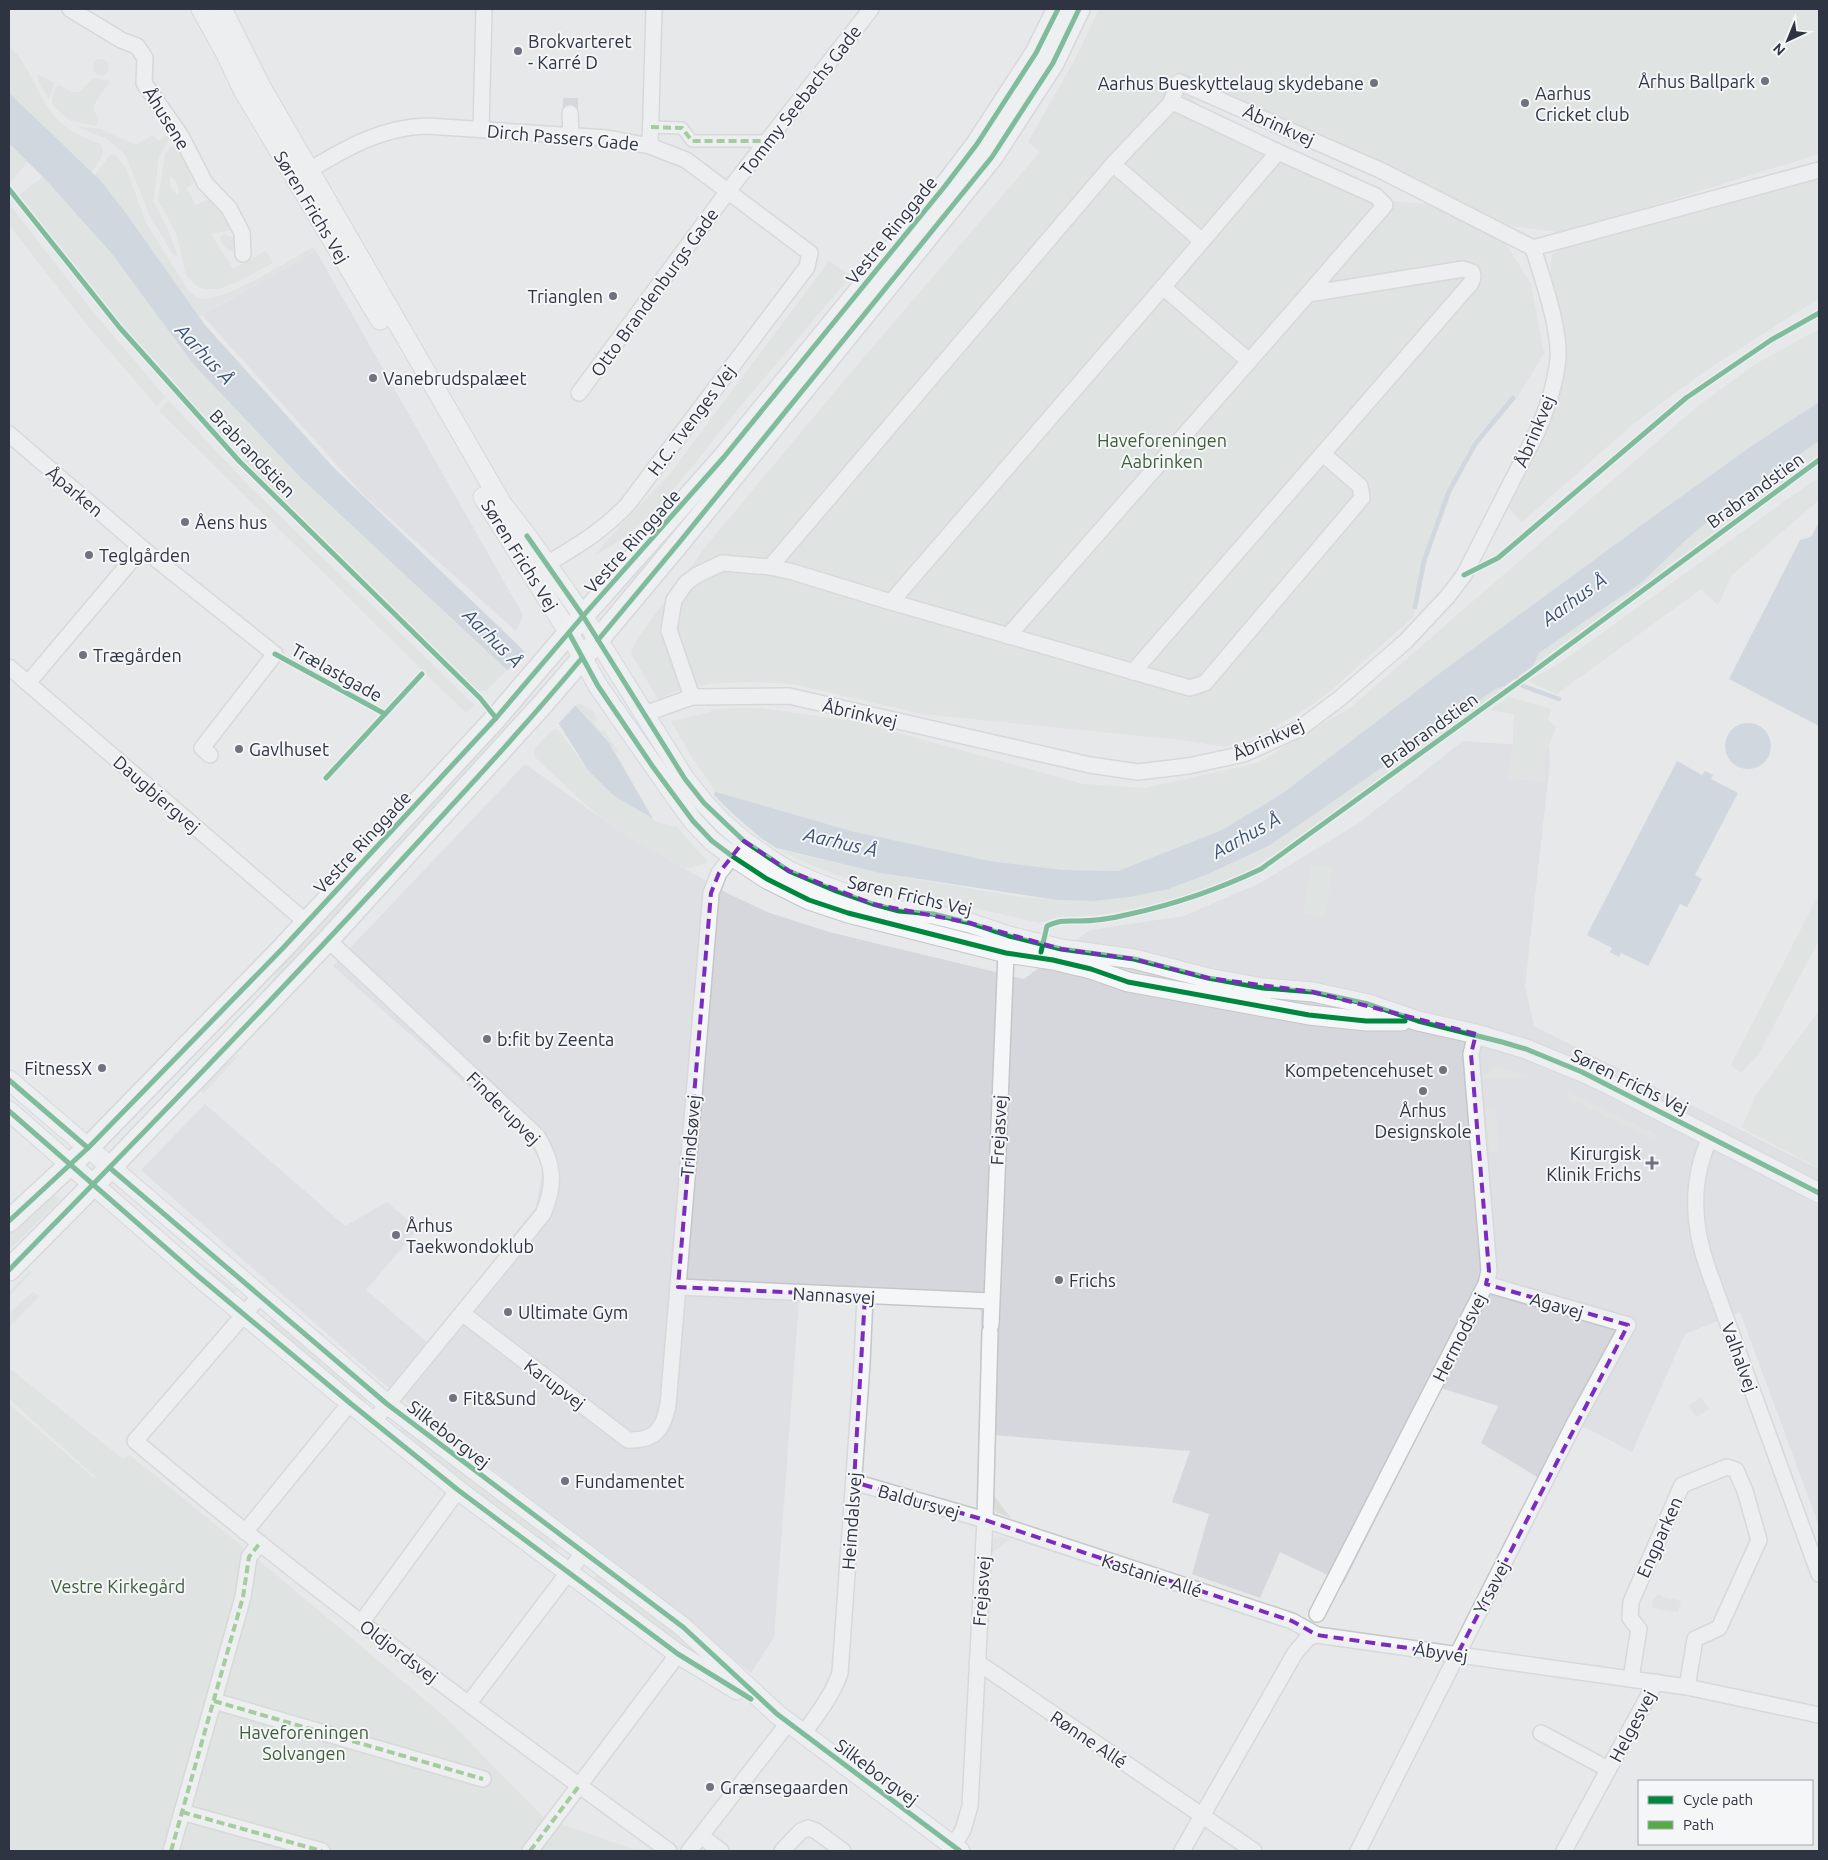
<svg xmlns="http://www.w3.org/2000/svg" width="1828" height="1860" font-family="Ubuntu,sans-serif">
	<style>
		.built { fill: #d5d7dd }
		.green { fill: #d7ddd7; fill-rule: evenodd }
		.water { fill: #b7c4d2 }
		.pier { fill: #e6e8ea }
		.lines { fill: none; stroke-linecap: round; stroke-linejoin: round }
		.stream { stroke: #b7c4d2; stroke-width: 4.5 }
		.minor-tunnel { stroke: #c1c4c8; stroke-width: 15; stroke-dasharray: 15 8; stroke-linecap: butt }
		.pedestrian-casing { stroke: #c4c6c8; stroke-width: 14 }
		.minor-casing { stroke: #c4c6c8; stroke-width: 18 }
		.tertiary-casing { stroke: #c4c6c8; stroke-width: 21 }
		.secondary-casing { stroke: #c4c6c8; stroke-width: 24 }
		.pedestrian { stroke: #f5f6f7; stroke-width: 11 }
		.minor { stroke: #f5f6f7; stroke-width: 15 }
		.tertiary { stroke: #f5f6f7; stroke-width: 19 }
		.secondary { stroke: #f8f8f8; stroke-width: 21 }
		.quiet { stroke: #54ac46; stroke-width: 4; stroke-dasharray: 8 4; stroke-linecap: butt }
		.cycleway-casing { stroke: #f4f6f8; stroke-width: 8 }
		.cycleway { stroke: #00873e; stroke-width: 5 }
		.marked { fill: none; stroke: #7b2cbf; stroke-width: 4; stroke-dasharray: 10 6; stroke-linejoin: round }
		.poi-dot { fill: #6e737d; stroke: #f4f6f8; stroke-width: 2 }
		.labels { text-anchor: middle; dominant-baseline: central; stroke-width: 4; stroke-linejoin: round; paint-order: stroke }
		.poi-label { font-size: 18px; fill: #2e3442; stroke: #f4f6f8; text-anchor: start }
		.street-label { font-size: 18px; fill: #2e3442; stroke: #f4f6f8 }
		.park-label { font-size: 18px; fill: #415d3c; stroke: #f4f6f8 }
		.water-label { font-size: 19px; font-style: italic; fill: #3b5273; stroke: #f4f6f8 }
	</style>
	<rect width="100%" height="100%" fill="#e6e8ea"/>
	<g class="built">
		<path d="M316 251 523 615 516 631 364 495 202 315Z"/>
		<path d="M1463 741 1549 747 1550 762 1525 986 1534 1026 1819 1169V1526L1740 1312 1685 1334 1632 1452 1583 1426 1552 1486 1481 1443 1498 1406 1441 1388 1344 1583 1280 1552 1260 1598 1192 1574 1209 1514 1172 1502 1190 1451 980 1434 981 1307 799 1300 774 1637 751 1673 382 1382 141 1170 205 1104 345 1226 387 1202 418 1229 366 1290 428 1343 536 1207 543 1169 530 1141 333 966 525 764 622 833 729 894 767 912 829 932 1024 979 1090 930 1184 916 1260 883 1359 823Z"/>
	</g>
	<g class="green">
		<path d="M1099 9H1819V154L1564 233 1505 225 1173 71 1200 109 1394 201 1442 206 1502 238 1531 284 1544 353 1517 398 1476 446 1452 492 1426 562 1413 617 1329 692 1304 710 1267 731 1226 747 1182 740 922 714 793 684 755 682 715 683 677 691 658 699 631 653 637 639 707 545 837 389 1040 152 1028 142 1074 61Z"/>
		<path d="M9 46C32 67 38 102 62 124 72 133 88 139 100 144L103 149 101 158 92 172 67 150 9 93Z"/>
		<circle cx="101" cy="67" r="8"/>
		<path d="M37 74 54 83 49 99 40 85Z"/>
		<path d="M96 78 110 81 93 106 98 122 95 126 69 120 52 104C52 97 53 88 59 85L72 92H80L92 79Z"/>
		<path d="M76 126 100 129 136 145 153 135 158 141 166 136 170 137 159 157 153 201 167 228 177 254 176 256 172 253 150 216 125 154 107 139Z"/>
		<path d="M9 143 28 161 9 184Z"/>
		<path d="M177 146 181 147 193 184 186 188 196 205C199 204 204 201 207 200 218 199 228 218 231 226L230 230 211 234 233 269 266 251 273 263 239 281 218 289H205L197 286 186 275 176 232 158 200 165 154 170 147ZM170 176C176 178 181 190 178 196L170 187Z"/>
		<path d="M114 154 126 168 146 223 188 290C193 294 197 299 204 299 229 299 290 260 313 247L316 251 199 316 128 216 95 175 110 155Z"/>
		<path d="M43 177 112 254 194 365 300 477 507 670 486 691H478L249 466 244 461 246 455 228 436 224 439C178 392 135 342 94 291 68 260 42 229 19 195Z"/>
		<path d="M1819 177V298L1711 367 1633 424 1522 522 1507 506 1552 413 1562 386 1565 367V340L1550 270 1552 254 1564 248Z"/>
		<path d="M9 204 90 308 165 397 157 406 87 325 9 225Z"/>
		<path d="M224 234 234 238 236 242 233 251C227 250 220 243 220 237Z"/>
		<path d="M829 261 851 276C812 322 773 367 735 413 693 463 654 525 594 556L609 538 670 474Z"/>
		<path d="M1819 329V402L1753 445 1654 516 1448 667 1283 793 1222 830 1118 871 1063 870 990 861 851 831 716 792 693 759 671 721 711 712 712 709 761 708 859 722 1083 784 1145 788 1257 763 1350 708 1697 407 1754 365Z"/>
		<path d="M168 400 249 486 474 705 466 713 159 411Z"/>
		<path d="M1819 441V455L1533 666 1539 653 1642 582 1689 537 1735 499Z"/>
		<path d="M1819 478V500L1732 575 1718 605 1701 589 1557 694 1528 681 1562 662 1809 484Z"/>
		<path d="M537 684 541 685 460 777 416 832 268 988 281 964Z"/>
		<path d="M1505 686 1498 694 1288 846 1245 873 1196 892 1150 906 1100 915 1059 917 1040 923 851 880 806 863 780 850 880 873 1020 897 1057 900 1093 901 1130 897 1270 845 1492 691Z"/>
		<path d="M1509 697 1551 709 1548 720 1556 727 1545 756V782L1507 779 1513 743 1514 714 1490 710Z"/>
		<path d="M578 703 593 711 597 719 594 723 601 732 604 730 618 752 613 750 610 744 576 706Z"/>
		<path d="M557 729 588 770 614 796 652 818 656 822 677 827 707 861 704 864 684 869 617 830 587 806 534 756V750L551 731Z"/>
		<path d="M1311 864 1333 867 1325 917 1303 913Z"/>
		<path d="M1819 894V940L1758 1055 1741 1073 1731 1065Z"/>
		<path d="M1097 962 1148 968 1145 978Z"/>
		<path d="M1819 1011V1168L1742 1128 1755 1097Z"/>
		<path d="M238 1054 239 1055 204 1093H202L200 1087Z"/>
		<path d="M1497 1066 1532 1077 1484 1079V1075Z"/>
		<path d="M1566 1090 1657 1134 1654 1141 1568 1099Z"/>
		<path d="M1496 1108 1499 1152 1489 1153 1486 1109Z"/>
		<path d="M54 1195 60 1200 9 1250V1235Z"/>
		<path d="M132 1205 181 1248 236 1290 233 1294 130 1207Z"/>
		<path d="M29 1271H31V1273L9 1296V1292Z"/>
		<path d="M33 1292 39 1296 9 1327V1315L20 1303Z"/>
		<path d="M272 1318 367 1399 364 1404 269 1323Z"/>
		<path d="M9 1368 123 1459 130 1455 243 1547 444 1716 544 1818 638 1851H9V1404L94 1478 96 1477 9 1399Z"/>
		<path d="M1701 1397 1709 1409 1696 1417 1689 1406Z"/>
		<path d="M402 1427 559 1547 555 1552 477 1494 398 1432Z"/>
		<path d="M994 1496 1011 1518 996 1512 993 1506Z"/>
		<path d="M999 1536 1010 1539 992 1553 991 1543 995 1537Z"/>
		<path d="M597 1575 675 1633 706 1661 704 1663 593 1580Z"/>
		<path d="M1659 1594 1663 1597 1681 1601 1678 1612 1652 1608 1653 1600Z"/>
	</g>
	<g class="water">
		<path d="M9 93 100 180 128 216 205 325 333 467 524 651 576 706 610 744 613 751 716 792 851 831 990 861 1063 870 1118 871 1222 830 1283 793 1448 667 1654 516 1753 445 1819 402V441L1735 499 1689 537 1642 582 1539 653 1533 666 1505 686 1494 690 1270 845 1208 874 1168 889 1130 897 1093 901 1057 900 880 873 652 818 614 796 588 770 559 724 507 670 300 477 194 365 112 254 47 181 9 143Z"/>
		<path d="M1819 522V726L1729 679 1800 540 1811 537Z"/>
		<circle cx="1748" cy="746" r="23"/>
		<path d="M1677 761 1702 775 1705 771 1713 775 1711 779 1738 793 1695 875 1702 879 1687 907 1680 904 1648 966 1621 953 1619 957 1610 952 1612 948 1587 935Z"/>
	</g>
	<g class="pier">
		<path d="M525 651 576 705 558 724 507 671Z"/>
		<path d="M614 751 715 791 714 795 734 815 761 838 781 851 653 819Z"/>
	</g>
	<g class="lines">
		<g class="stream">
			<path d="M1415 607 1424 561 1449 491 1476 443 1513 398"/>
			<path d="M1514 674 1523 686 1559 699"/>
		</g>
		<path class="minor-tunnel" d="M570 113 571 92"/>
		<g class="pedestrian-casing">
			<path id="pedestrian" d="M651 127 682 128 692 141H767"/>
		</g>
		<g class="minor-casing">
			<g id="minor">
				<path d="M70 9 121 40 137 46 145 58 144 83 181 136 205 183 229 208 242 233 243 254"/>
				<path d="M1170 104 1179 82 1380 170 1533 248 1819 170"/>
				<path d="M570 113 571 136"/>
				<path d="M481 130 484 9"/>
				<path d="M650 146 654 9"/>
				<path d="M1113 164 1202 241"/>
				<path d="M301 175C341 151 379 127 427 126L607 138 650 146 686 160 810 253 807 267 628 504C603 531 578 545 547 564"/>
				<path d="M1163 287 1249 361"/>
				<path d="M579 393 728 191 871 9"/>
				<path d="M9 434 142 548 275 654 202 748 210 755"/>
				<path d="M770 567 1113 164 1170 104H1177L1278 152 1376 196 1385 205 1308 294"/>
				<path d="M891 602 1163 287 1278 152"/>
				<path d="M1008 636 1308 294 1463 269 1472 272 1473 277 1471 283 1133 672"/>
				<path d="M9 667 306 922"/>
				<path d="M28 683 142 548"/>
				<path d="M692 697 669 630 674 600 686 583 697 575 722 563 770 567 793 572 881 599 1190 688 1205 683 1362 498 1360 486 1323 454"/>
				<path d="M644 714 692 697 789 696 1090 765 1138 772 1188 766 1244 754 1299 729 1339 699 1406 641 1448 596 1464 575 1537 432C1547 409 1556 383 1558 358 1560 328 1542 277 1533 248"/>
				<path d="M328 940 537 1136C554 1164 556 1184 543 1214L373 1422"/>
				<path d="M1711 1136C1690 1179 1692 1224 1708 1269L1819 1574"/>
				<path d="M678 1287 991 1301"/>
				<path d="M260 1296 135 1441C307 1586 487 1719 669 1851"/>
				<path d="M462 1313 628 1440C655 1441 663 1430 668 1405L711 893 719 873 738 849"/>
				<path d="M991 1325 1006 953 1008 943"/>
				<path d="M854 1482 985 1520 1292 1621 1317 1635"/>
				<path d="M245 1532 350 1403"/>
				<path d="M1317 1614 1486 1284 1489 1271 1471 1054 1476 1034"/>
				<path d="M361 1623 458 1490"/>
				<path d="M977 1662 1254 1851"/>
				<path d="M1631 1678 1639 1629 1630 1618 1631 1602 1682 1485 1727 1467 1736 1470 1745 1491 1759 1540 1719 1628 1695 1639 1687 1687"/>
				<path d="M214 1701 483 1779"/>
				<path d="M469 1703 583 1553"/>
				<path d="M1541 1733 1608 1769"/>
				<path d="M803 1734C817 1715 832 1696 840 1673L862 1363 865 1296"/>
				<path d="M182 1812 322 1851"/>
				<path d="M701 1836 721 1851"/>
				<path d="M953 1846 963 1830 970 1806 985 1520 990 1332"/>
				<path d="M171 1851 243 1597 249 1557 260 1543"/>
				<path d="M530 1851 678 1654"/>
				<path d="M689 1851 788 1723"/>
				<path d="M782 1851 801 1831 808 1828 816 1831 843 1851"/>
				<path d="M1182 1851 1295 1653 1308 1638 1317 1635 1687 1687 1819 1715"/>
				<path d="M1358 1851 1575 1422 1628 1325 1486 1284"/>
				<path d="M1564 1851 1656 1682"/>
			</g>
		</g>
		<g class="tertiary-casing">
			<g id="tertiary">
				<path d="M201 9 227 56 243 90 380 320"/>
				<path d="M222 9 260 85 502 504 527 536 583 616 685 779 704 803 724 824 744 841 768 858 789 871 812 881 873 904 899 911 933 914 970 923 1009 936 1061 949 1134 959 1208 978 1263 988 1313 992 1368 1004 1418 1021 1476 1034 1526 1049 1582 1072 1610 1085 1819 1193"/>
				<path d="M483 497 569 633 598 686 672 792 693 821 712 841 732 856 767 879 809 900 848 913 1006 953 1053 960 1091 969 1128 982 1309 1015 1366 1021H1402"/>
				<path d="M9 1080 387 1404 683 1627 777 1714 960 1851"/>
				<path d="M9 1111 198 1276 350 1403 458 1490 678 1654 737 1690"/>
			</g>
		</g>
		<g class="secondary-casing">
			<g id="secondary">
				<path d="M9 1221 88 1148 283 948 496 718 583 616 724 457 945 186 977 144 1036 53 1058 9"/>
				<path d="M9 1270 110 1168 328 940 541 706 598 640 678 544 992 157 1053 63 1079 9"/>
			</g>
		</g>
		<use href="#pedestrian" class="pedestrian"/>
		<use href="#minor" class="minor"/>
		<use href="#tertiary" class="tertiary"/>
		<use href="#secondary" class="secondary"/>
		<g class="quiet">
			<path d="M651 127 682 128 692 141H767"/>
			<path d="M214 1701 483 1779"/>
			<path d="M182 1812 322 1851"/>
			<path d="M171 1851 243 1597 249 1557 260 1543"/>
			<path d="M530 1851 579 1786"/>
		</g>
		<g class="cycleway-casing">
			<g id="cycleway">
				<path d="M9 189 120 328 240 462 480 698 496 718"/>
				<path d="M527 536 583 616 685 779 704 803 744 841 789 871 836 891 873 904 899 911 933 914 970 923 1009 936 1061 949 1134 959 1208 978 1263 988 1313 992 1368 1004 1418 1021 1502 1042 1526 1049 1582 1072 1819 1193"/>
				<path d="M1464 575 1498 558 1686 398 1771 340 1819 313"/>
				<path d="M569 633 598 686 653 767 693 821 712 841 732 856 767 879 809 900 848 913 1006 953 1053 960 1091 969 1128 982 1309 1015 1366 1021H1405"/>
				<path d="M598 640 678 544 992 157 1053 63 1079 9"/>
				<path d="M275 654 385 714"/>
				<path d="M326 778 422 674"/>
				<path d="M1041 952 1047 926C1060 920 1064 921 1077 921 1094 921 1114 918 1130 914 1176 904 1219 889 1261 869L1530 674 1819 460"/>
				<path d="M9 1080 88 1148"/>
				<path d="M9 1111 198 1276 350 1403 458 1490 678 1654 751 1699"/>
				<path d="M110 1168 387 1404 683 1627 777 1714 960 1851"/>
				<path d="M9 1221 88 1148 283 948 496 718 583 616 724 457 945 186 977 144 1036 53 1058 9"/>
				<path d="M9 1270C144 1133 278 995 408 853 467 789 526 725 582 658"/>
			</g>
		</g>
		<use href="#cycleway" class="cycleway"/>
	</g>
	<path d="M0 0H1828V1860H0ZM744 841 789 871 873 904 970 923 1061 949 1134 959 1208 978 1313 992 1476 1034 1471 1054 1489 1271 1486 1284 1628 1325 1457 1655 1317 1635 1292 1621 985 1520 854 1482 865 1296 678 1287 711 893 719 873Z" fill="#e6e8ea" fill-opacity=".55" fill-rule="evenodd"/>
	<path class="marked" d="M744 841 789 871 873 904 970 923 1061 949 1134 959 1208 978 1313 992 1476 1034 1471 1054 1489 1271 1486 1284 1628 1325 1457 1655 1317 1635 1292 1621 985 1520 854 1482 865 1296 678 1287 711 893 719 873Z"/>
	<g class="poi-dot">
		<circle cx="518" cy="51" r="5"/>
		<circle cx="1765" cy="81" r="5"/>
		<circle cx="1374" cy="83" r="5"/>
		<circle cx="1525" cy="103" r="5"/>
		<circle cx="613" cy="296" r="5"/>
		<circle cx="373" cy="378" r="5"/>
		<circle cx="185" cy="522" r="5"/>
		<circle cx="89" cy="555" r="5"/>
		<circle cx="83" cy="655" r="5"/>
		<circle cx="239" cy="749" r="5"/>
		<circle cx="487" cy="1039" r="5"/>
		<circle cx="102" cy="1068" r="5"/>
		<circle cx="1443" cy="1070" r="5"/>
		<circle cx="1423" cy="1091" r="5"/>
		<path d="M1649.5 1155.5h5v5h5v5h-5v5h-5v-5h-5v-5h5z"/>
		<circle cx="396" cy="1235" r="5"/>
		<circle cx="1059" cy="1280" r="5"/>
		<circle cx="508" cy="1312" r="5"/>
		<circle cx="453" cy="1398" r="5"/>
		<circle cx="565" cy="1481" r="5"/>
		<circle cx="710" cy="1787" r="5"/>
	</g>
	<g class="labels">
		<g class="poi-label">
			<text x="528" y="41">Brokvarteret<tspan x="528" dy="21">- Karré D</tspan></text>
			<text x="1755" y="81" text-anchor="end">Århus Ballpark</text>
			<text x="1364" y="83" text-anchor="end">Aarhus Bueskyttelaug skydebane</text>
			<text x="1535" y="93">Aarhus<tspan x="1535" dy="21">Cricket club</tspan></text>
			<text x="603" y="296" text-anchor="end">Trianglen</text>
			<text x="383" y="378">Vanebrudspalæet</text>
			<text x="195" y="522">Åens hus</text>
			<text x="99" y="555">Teglgården</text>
			<text x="93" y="655">Trægården</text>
			<text x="249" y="749">Gavlhuset</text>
			<text x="497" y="1039">b:fit by Zeenta</text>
			<text x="92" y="1068" text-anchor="end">FitnessX</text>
			<text x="1433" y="1070" text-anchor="end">Kompetencehuset</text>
			<text x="1423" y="1110" text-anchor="middle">Århus<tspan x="1423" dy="21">Designskole</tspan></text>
			<text x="1641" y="1153" text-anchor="end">Kirurgisk<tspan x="1641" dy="21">Klinik Frichs</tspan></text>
			<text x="406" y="1225">Århus<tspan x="406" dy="21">Taekwondoklub</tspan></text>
			<text x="1069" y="1280">Frichs</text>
			<text x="518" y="1312">Ultimate Gym</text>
			<text x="463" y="1398">Fit&amp;Sund</text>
			<text x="575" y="1481">Fundamentet</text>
			<text x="720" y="1787">Grænsegaarden</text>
		</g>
		<g class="street-label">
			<text transform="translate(800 100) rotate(-52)">Tommy Seebachs Gade</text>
			<text transform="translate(167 118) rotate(58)">Åhusene</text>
			<text transform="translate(1279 125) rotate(24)">Åbrinkvej</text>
			<text transform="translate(563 137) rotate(5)">Dirch Passers Gade</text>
			<text transform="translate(312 207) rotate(59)">Søren Frichs Vej</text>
			<text transform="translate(891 230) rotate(-51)">Vestre Ringgade</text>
			<text transform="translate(654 292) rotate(-54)">Otto Brandenburgs Gade</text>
			<text transform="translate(691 420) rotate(-53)">H.C. Tvenges Vej</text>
			<text transform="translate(1534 431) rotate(-67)">Åbrinkvej</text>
			<text transform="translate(253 453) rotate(46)">Brabrandstien</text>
			<text transform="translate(1755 490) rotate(-36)">Brabrandstien</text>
			<text transform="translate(75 491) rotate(40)">Åparken</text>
			<text transform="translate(632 541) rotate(-48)">Vestre Ringgade</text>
			<text transform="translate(520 555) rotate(58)">Søren Frichs Vej</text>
			<text transform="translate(337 672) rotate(29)">Trælastgade</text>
			<text transform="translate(860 713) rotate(13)">Åbrinkvej</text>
			<text transform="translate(1429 730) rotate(-36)">Brabrandstien</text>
			<text transform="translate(1268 739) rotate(-24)">Åbrinkvej</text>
			<text transform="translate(157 794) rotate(41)">Daugbjergvej</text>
			<text transform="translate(362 842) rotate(-47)">Vestre Ringgade</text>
			<text transform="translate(910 895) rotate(13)">Søren Frichs Vej</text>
			<text transform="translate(1630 1081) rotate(26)">Søren Frichs Vej</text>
			<text transform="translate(504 1108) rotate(45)">Finderupvej</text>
			<text transform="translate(998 1130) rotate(-87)">Frejasvej</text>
			<text transform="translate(690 1136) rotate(-85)">Trindsøvej</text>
			<text transform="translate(834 1295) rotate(3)">Nannasvej</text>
			<text transform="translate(1557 1305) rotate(16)">Agavej</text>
			<text transform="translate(1459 1337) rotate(-63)">Hermodsvej</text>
			<text transform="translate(1740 1357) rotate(70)">Valhalvej</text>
			<text transform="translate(555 1384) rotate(37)">Karupvej</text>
			<text transform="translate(449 1434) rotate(38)">Silkeborgvej</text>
			<text transform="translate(919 1501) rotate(16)">Baldursvej</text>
			<text transform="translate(851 1521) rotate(-86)">Heimdalsvej</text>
			<text transform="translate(1659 1537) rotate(-66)">Engparken</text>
			<text transform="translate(1152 1575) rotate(18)">Kastanie Allé</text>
			<text transform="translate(1491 1587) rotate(-63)">Yrsavej</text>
			<text transform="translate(981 1591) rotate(-86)">Frejasvej</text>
			<text transform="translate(399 1651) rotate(37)">Oldjordsvej</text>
			<text transform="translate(1441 1652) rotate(8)">Åbyvej</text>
			<text transform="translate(1632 1726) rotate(-62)">Helgesvej</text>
			<text transform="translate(1089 1739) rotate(34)">Rønne Allé</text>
			<text transform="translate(877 1772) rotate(37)">Silkeborgvej</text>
		</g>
		<g class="park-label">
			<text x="1162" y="440">Haveforeningen<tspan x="1162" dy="21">Aabrinken</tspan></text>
			<text x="118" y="1586">Vestre Kirkegård</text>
			<text x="304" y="1732">Haveforeningen<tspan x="304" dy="21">Solvangen</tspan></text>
		</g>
		<g class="water-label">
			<text transform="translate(205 354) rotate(47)">Aarhus Å</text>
			<text transform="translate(1574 599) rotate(-36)">Aarhus Å</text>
			<text transform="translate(493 638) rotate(45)">Aarhus Å</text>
			<text transform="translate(1246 835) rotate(-29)">Aarhus Å</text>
			<text transform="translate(841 842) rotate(13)">Aarhus Å</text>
		</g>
	</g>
	<rect width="1828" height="1860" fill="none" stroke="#2e3442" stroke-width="20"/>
	<rect x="1638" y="1780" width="175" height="65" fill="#f4f6f8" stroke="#a5a8af"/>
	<rect x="1648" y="1796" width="25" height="8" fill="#00873e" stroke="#a5a8af"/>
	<text x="1683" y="1805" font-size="15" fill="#2e3442">Cycle path</text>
	<rect x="1648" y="1821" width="25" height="8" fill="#54ac46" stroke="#a5a8af"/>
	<text x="1683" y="1830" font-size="15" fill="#2e3442">Path</text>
	<g transform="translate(1788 40) rotate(224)" stroke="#f4f6f8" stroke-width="4" paint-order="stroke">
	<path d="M0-4L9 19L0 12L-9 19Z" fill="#2e3442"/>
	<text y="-8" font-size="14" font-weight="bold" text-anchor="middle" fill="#2e3442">N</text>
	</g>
</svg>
